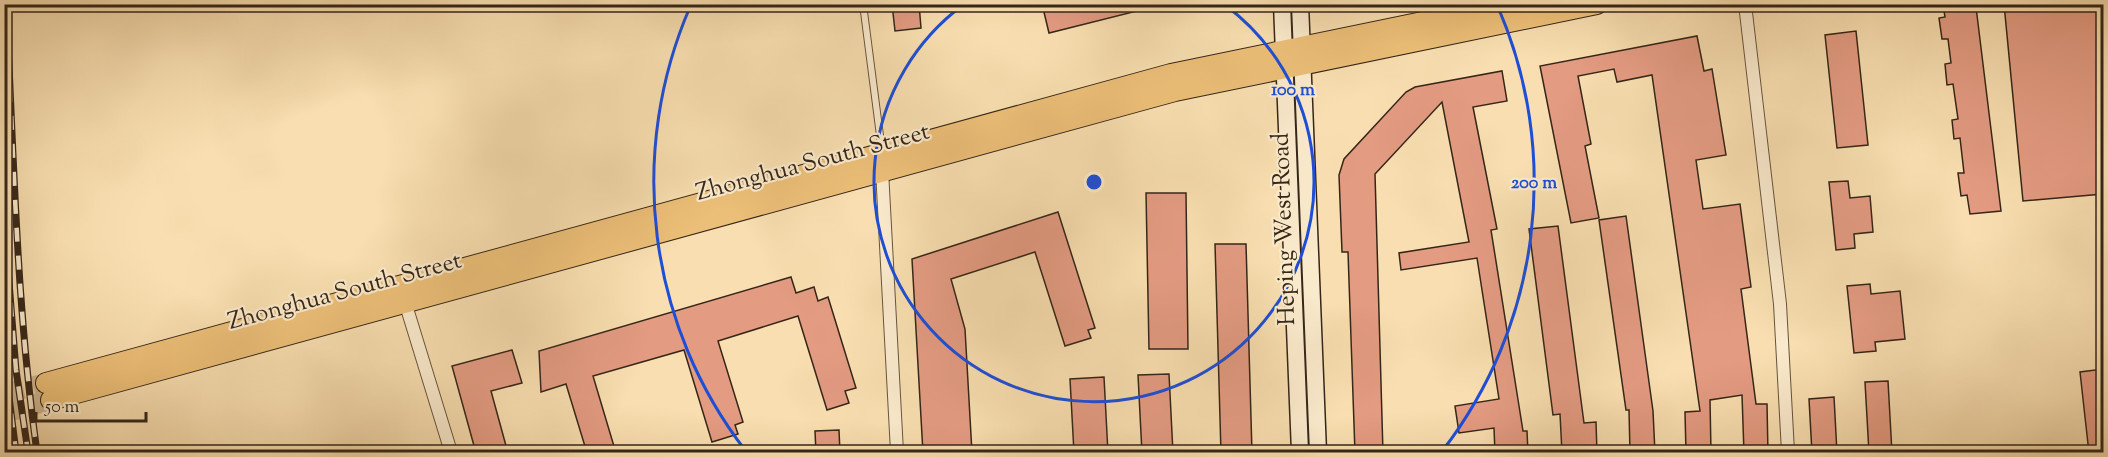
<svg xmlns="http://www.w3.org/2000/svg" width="2108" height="457" font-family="'Sorts Mill Goudy',serif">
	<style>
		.building { fill: #e39b82; stroke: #352618; stroke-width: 1.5 }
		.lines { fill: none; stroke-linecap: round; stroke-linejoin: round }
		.primary-tunnel { stroke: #d1b992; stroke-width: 20; stroke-dasharray: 20 10; stroke-linecap: butt }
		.lane-casing { stroke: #66543e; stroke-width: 8 }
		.street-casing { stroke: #66543e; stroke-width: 14 }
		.secondary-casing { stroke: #352618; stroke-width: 19 }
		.primary-casing { stroke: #352618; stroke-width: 22 }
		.lane { stroke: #faeacc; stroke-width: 6 }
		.street { stroke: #faeacc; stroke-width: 12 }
		.secondary { stroke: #faeacc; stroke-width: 16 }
		.primary { stroke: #ecbf78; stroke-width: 20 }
		.rail-casing { stroke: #352618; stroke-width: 7 }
		.rail { stroke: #faeacc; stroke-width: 4.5; stroke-dasharray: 14; stroke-linecap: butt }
		.ring { fill: none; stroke: #1d4ed8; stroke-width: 3 }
		.labels { text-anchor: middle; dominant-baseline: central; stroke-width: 4.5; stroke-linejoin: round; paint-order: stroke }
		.street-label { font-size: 24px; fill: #352618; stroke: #faeacc }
		.centre { fill: #1d4ed8; stroke: #faeacc; stroke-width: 3 }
		.ring-label { font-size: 18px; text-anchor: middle; font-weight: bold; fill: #1d4ed8; stroke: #faeacc; stroke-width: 4.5; stroke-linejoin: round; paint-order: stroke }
	</style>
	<rect width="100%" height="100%" fill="#f8deb0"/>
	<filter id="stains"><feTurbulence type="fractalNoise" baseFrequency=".00333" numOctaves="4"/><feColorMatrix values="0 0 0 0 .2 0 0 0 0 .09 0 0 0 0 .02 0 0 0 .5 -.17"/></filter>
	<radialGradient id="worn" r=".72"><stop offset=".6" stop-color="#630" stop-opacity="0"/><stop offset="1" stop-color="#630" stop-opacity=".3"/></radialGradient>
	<g class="building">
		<path d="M892 4H919L921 28 895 31Z"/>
		<path d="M1042 4H1145V9L1049 33Z"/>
		<path d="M2004 4H2103V194L2023 201Z"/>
		<path d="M1976 7 2001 211 1970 214 1967 195 1961 196 1958 173H1964L1960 138 1954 139 1952 120 1958 119 1953 84 1947 85 1945 64 1951 63 1948 39H1942L1939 18 1945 17 1944 11Z"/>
		<path d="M1856 31 1868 145 1837 148 1825 35Z"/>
		<path d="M1697 36 1704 71 1712 69 1726 155 1696 160 1703 209 1740 204 1751 287 1741 289 1756 404H1767L1768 453H1744L1742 395 1710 400 1711 453H1686L1685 412 1700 411 1652 75 1617 82 1614 69 1578 76 1591 144 1585 146 1599 218 1571 223 1540 66Z"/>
		<path d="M1502 71 1507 101 1473 107 1497 229 1491 230 1523 431H1527L1528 453H1495L1494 428 1459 433 1455 406 1499 399 1477 258 1401 270 1399 253 1469 242 1442 102 1375 174 1383 453H1355L1348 252H1342L1339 175 1344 159 1406 92 1415 87Z"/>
		<path d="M1848 181 1850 198 1870 196 1873 232 1854 234 1855 248 1836 250 1829 182Z"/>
		<path d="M1146 193H1186L1188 349H1149Z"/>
		<path d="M1058 212 1095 328 1088 330 1091 338 1065 346 1035 252 951 279 965 329 972 453H923L912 259Z"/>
		<path d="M1626 216 1653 411 1655 453H1630L1629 410H1626L1599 220Z"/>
		<path d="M1558 226 1584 423 1596 422 1597 453H1562L1560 414 1553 415 1529 229Z"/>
		<path d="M1215 244H1246L1252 453H1221Z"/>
		<path d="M791 277 796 293 814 287 818 301 828 297 856 388 845 391 849 403 827 410 798 316 718 341 743 422 735 425 738 434 712 442 684 350 593 376 616 453H587L566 384 541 392 539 351Z"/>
		<path d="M1870 284 1871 294 1900 291 1905 339 1875 342 1876 351 1854 353 1847 286Z"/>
		<path d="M512 350 522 383 491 391 508 453H476L452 366Z"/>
		<path d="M2103 369V453H2089L2080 372Z"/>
		<path d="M1169 374 1173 453H1142L1138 375Z"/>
		<path d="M1104 377 1108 453H1074L1070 379Z"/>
		<path d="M1888 381 1892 453H1869L1865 382Z"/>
		<path d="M1834 397 1837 453H1812L1809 399Z"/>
		<path d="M839 430 840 453H816L815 431Z"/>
	</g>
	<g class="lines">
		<g class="primary-tunnel">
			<path d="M4 394 46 383"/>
			<path d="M4 413 51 400"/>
		</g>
		<g class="lane-casing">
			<path id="lane" d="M863 4 882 151"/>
		</g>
		<g class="street-casing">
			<g id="street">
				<path d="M1745 4 1780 304 1788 452"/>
				<path d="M882 170 897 452"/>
				<path d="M405 302 451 452"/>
			</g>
		</g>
		<g class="secondary-casing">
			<g id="secondary">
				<path d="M1282 4 1300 452"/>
				<path d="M1300 4 1318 452"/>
			</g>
		</g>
		<g class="primary-casing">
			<g id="primary">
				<path d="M46 383 1171 74 1510 4"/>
				<path d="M51 400 1175 91 1597 4"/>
			</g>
		</g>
		<use href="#lane" class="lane"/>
		<use href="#street" class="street"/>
		<use href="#secondary" class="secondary"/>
		<use href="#primary" class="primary"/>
		<g class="rail-casing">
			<g id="rail">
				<path d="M6 4C14 154 16 304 37 452"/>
				<path d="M4 219 16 370 28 452"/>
				<path d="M4 358 16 452"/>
			</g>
		</g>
		<use href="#rail" class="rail"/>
	</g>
	<g class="ring">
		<path d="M1225 5A220 220 0 1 1 963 5"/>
		<path d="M745 450A440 440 0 0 1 690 7M1498 7A440 440 0 0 1 1443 450"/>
	</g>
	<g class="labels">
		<g class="street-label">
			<text transform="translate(813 163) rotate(-15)">Zhonghua South Street</text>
			<text transform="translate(1285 229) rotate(-92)">Heping West Road</text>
			<text transform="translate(345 292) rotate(-15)">Zhonghua South Street</text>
		</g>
	</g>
	<circle cx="1094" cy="182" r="9" class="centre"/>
	<g class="ring-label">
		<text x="1293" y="95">100 m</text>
		<text x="1534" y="188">200 m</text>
	</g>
	<rect width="2108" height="457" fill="none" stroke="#f8deb0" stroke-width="24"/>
	<rect x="6" y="6" width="2096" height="445" fill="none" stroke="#352618" stroke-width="3"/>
	<rect x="12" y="12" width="2084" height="433" fill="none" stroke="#352618" stroke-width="1.5"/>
	<path d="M36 412v9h110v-9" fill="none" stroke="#352618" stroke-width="3"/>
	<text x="45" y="412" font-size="18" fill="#352618" stroke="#faeacc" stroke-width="4.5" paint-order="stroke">50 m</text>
	<rect width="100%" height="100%" filter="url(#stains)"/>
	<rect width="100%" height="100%" fill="url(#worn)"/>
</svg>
